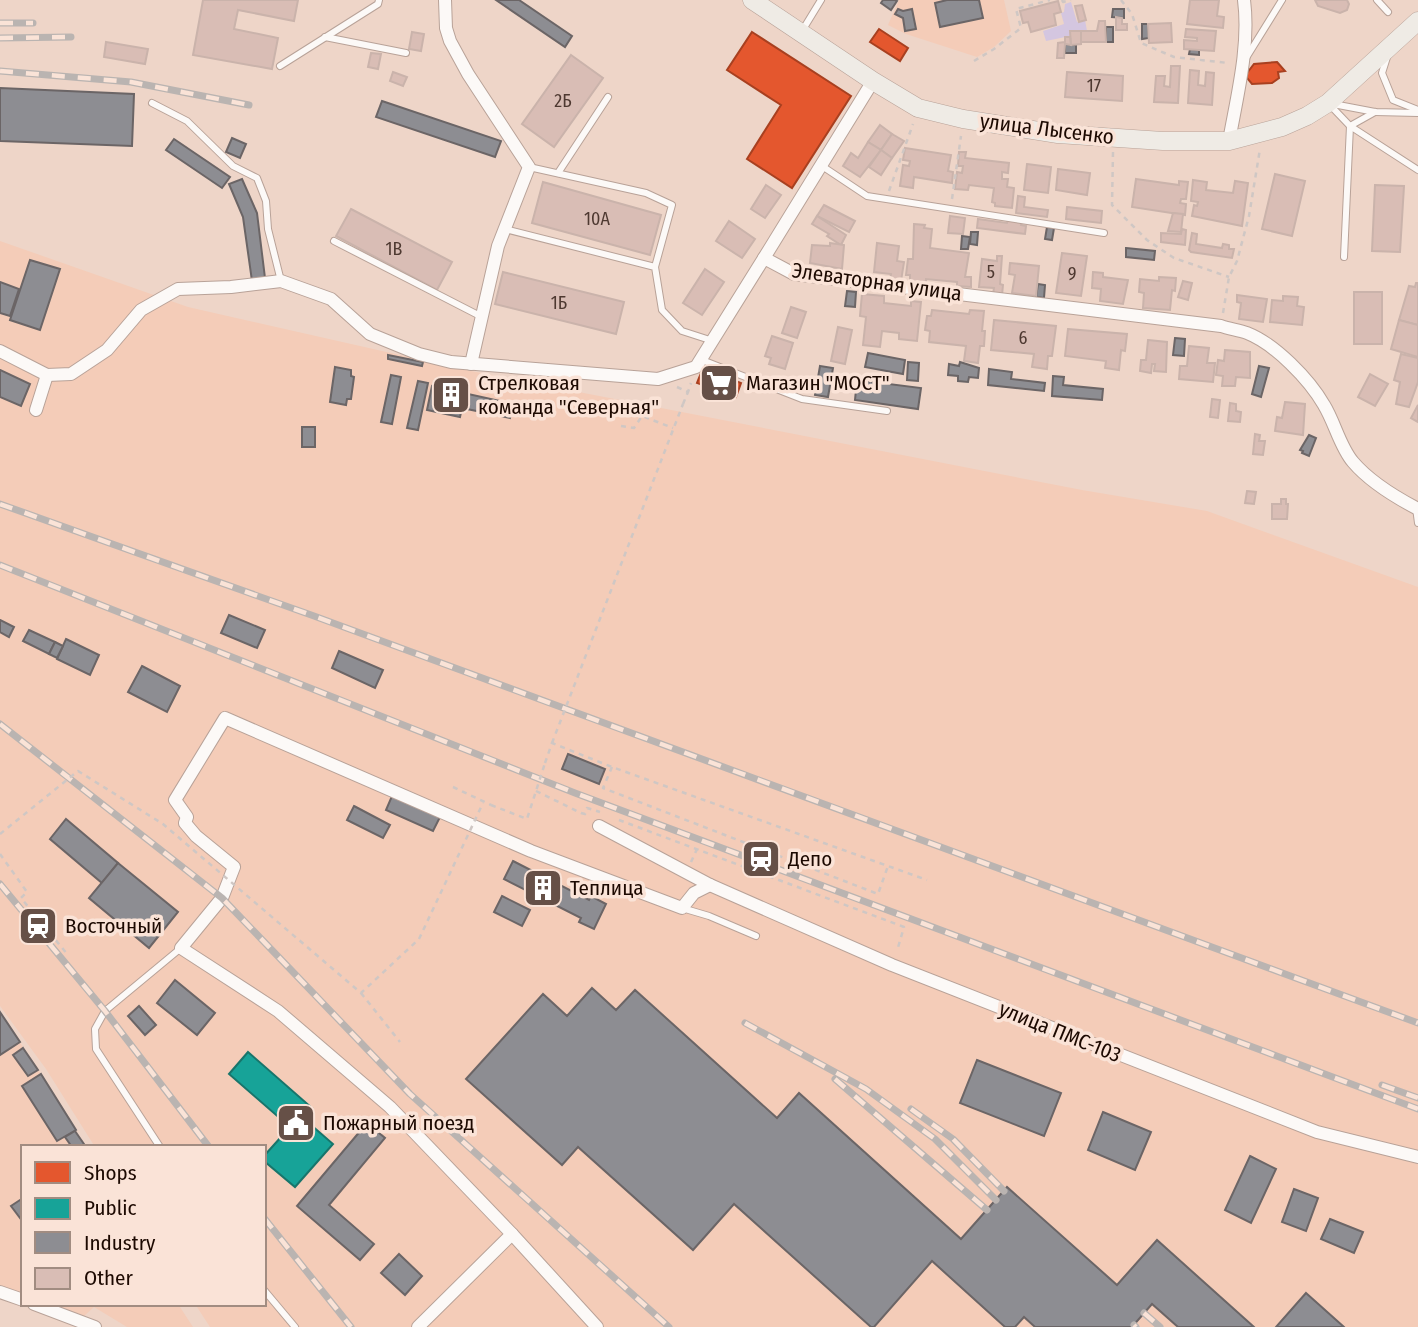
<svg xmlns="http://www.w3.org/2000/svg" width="1418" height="1327" font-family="'Fira Sans Condensed',sans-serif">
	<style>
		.built { fill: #f4ccb8 }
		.green { fill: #d4c6e0 }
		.shops { fill: #e4572e; stroke: #a84020; stroke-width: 2 }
		.public { fill: #17a398; stroke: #18756b; stroke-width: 2 }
		.industry { fill: #8d8d92; stroke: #6b6566; stroke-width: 2 }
		.building { fill: #d9bdb5; stroke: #cab3ab; stroke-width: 2 }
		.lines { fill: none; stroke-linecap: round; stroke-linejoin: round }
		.lane-casing { stroke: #b8a298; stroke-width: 8 }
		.street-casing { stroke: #b8a298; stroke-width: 14 }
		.secondary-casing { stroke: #b8a298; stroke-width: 19 }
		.path { stroke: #cfc7c4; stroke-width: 2.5; stroke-dasharray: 5 5; stroke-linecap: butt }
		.lane { stroke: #fcf9f7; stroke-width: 6 }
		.street { stroke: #fcf9f7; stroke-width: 12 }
		.secondary { stroke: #efebe5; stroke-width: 18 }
		.rail-casing { stroke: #bab4b1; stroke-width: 7 }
		.rail { stroke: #fae3d7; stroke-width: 4.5; stroke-dasharray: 13; stroke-linecap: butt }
		.path-bridge { stroke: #cfc7c4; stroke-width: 2.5; stroke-dasharray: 5 5; stroke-linecap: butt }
		.labels { text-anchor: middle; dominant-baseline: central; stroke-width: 7; stroke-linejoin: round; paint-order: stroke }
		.number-label { font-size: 18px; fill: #4e3931 }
		.street-label { font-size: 21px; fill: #1c0901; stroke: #fae3d7 }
		.poi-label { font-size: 21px; fill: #1c0901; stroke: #fae3d7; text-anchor: start }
	</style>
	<rect width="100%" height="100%" fill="#eed5c8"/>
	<g class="built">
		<path d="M899 0H1004L1011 31 994 47 977 57 906 34 888 25Z"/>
		<path d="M0 241 188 307 466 370 1082 490 1207 511 1418 587V1327H210L195 1304H264V1147H95L46 1069 0 1006Z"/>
		<path d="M0 1012 41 1074 86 1147H23V1294L0 1285Z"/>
		<path d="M52 1304H178L193 1327H127L94 1307 84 1316Z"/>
	</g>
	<path class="green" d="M1071 2 1077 22 1085 20 1087 31H1070V36L1046 41 1043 31 1064 24 1061 13 1064 12 1065 4Z"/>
	<g class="shops">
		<path d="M879 29 908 48 900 61 870 42Z"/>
		<path d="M752 32 851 96 792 188 747 159 781 105 727 70Z"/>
		<path d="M1277 62 1285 71 1278 72 1279 78 1272 83 1252 84 1247 78V73L1254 64Z"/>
		<path d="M703 368 741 383 736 397 697 383Z"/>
	</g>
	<path class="public" d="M248 1052 312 1108 303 1118 333 1144 295 1187 264 1161V1156L290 1127 229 1074Z"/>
	<g class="industry">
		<path d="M496 0H519L572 36 565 47Z"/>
		<path d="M883 0H895L897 1 891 10 881 3Z"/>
		<path d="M947 0H979L983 18 940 27 935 3Z"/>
		<path d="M898 9 903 11 912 9 916 29 905 31 903 18 895 14Z"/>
		<path d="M1113 9H1124V18L1112 17Z"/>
		<path d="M1142 24H1148L1149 38 1142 39Z"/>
		<rect x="1106" y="27" width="7" height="15"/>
		<path d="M1065 44 1076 45V53H1065Z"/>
		<path d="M1190 49 1199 50V55L1189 54Z"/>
		<path d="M0 88 134 94 132 146 0 141Z"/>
		<path d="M382 101 501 141 495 157 376 117Z"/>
		<path d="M232 138 246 144 240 158 226 152Z"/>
		<path d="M174 139 230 177 222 188 166 150Z"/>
		<path d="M242 179 257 213 265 278 252 281 243 217 229 184Z"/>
		<path d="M1047 227 1054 228 1052 240 1045 239Z"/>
		<path d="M971 232H978L977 245 970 244Z"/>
		<path d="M962 236 970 237 968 249H961Z"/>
		<path d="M1126 248 1155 251 1154 260 1126 257Z"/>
		<path d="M30 260 60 269 40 330 10 320Z"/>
		<path d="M0 282 19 289 10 316 0 313Z"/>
		<path d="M1038 284 1045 285 1044 298 1036 297Z"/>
		<path d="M847 291 856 292 855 307 845 306Z"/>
		<path d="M1175 338 1185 339 1184 356 1173 355Z"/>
		<path d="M868 353 905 360 903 374 865 367Z"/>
		<path d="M388 355 423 362 422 366 388 359Z"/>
		<path d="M908 362 919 363 918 381 907 380Z"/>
		<path d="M960 362 979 368 978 378 969 377 968 382 958 381V376L948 375 949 364 959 366Z"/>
		<path d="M820 366 833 368 828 397 815 395Z"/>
		<path d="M1259 366 1269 368 1261 397 1252 394Z"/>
		<path d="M335 367 351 370V376L354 377 351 399H347L346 405 330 402Z"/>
		<path d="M989 369 1012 372 1011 379 1045 383 1044 391 988 385Z"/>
		<path d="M0 370 30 384 21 406 0 397Z"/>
		<path d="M391 375 401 377 392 424 381 422Z"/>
		<path d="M1053 376 1064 377 1063 385 1103 389 1102 400 1052 396Z"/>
		<path d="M857 380 921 388 918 409 855 400Z"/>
		<path d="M418 381 428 383 418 430 407 428Z"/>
		<path d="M432 386 513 404 510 418 462 408 460 417 427 410Z"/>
		<rect x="302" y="427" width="13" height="20"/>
		<path d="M1309 435 1316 438 1309 456 1302 453 1303 451 1300 450Z"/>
		<path d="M229 615 265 630 257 648 221 633Z"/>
		<path d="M0 620 14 627 9 637 0 632Z"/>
		<path d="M29 630 55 642 49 654 23 641Z"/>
		<path d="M66 639 99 655 90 675 57 659Z"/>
		<path d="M55 642 63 646 57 658 49 654Z"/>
		<path d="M339 651 383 670 375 688 332 668Z"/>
		<path d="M142 666 180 686 167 712 128 692Z"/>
		<path d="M568 754 605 769 599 784 562 769Z"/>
		<path d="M392 796 440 817 433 831 386 810Z"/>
		<path d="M354 806 390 825 383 838 347 820Z"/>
		<path d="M66 819 118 863 102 883 50 839Z"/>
		<path d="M513 861 589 900 591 896 606 904 594 929 579 922 581 918 504 879Z"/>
		<path d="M118 863 178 912 149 948 89 898Z"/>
		<path d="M502 896 530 910 522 926 494 912Z"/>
		<path d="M175 980 215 1013 197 1035 157 1003Z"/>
		<path d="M592 988 616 1010 635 990 777 1118 799 1093 961 1239 1007 1187 1117 1285 1157 1240 1254 1327H1178L1152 1304 1132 1327H1035L1024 1317 1015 1327H1005L932 1261 874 1327H871L734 1204 693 1250 578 1147 562 1165 466 1079 543 994 567 1016Z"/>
		<path d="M139 1006 156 1025 145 1035 128 1016Z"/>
		<path d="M0 1012 20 1042 0 1055Z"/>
		<path d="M23 1048 38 1070 28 1076 13 1055Z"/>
		<path d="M977 1060 1061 1093 1044 1136 960 1103Z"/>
		<path d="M41 1074 76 1130 57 1141 22 1086Z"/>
		<path d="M1103 1112 1151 1132 1135 1170 1088 1150Z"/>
		<path d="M367 1123 385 1138 329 1205 374 1244 360 1260 297 1206Z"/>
		<path d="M75 1131 86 1147H72L65 1137Z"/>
		<path d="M1250 1156 1276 1169 1251 1223 1225 1210Z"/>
		<path d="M1294 1189 1318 1198 1306 1231 1282 1222Z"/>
		<path d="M23 1198V1222L11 1206Z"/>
		<path d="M1330 1219 1363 1232 1354 1253 1321 1239Z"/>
		<path d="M399 1254 422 1276 405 1295 381 1273Z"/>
		<path d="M1306 1293 1344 1327H1276Z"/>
	</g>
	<g class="building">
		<path d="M203 0H298L294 21 238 10 234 29 278 38 272 69 193 55Z"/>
		<path d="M1190 0H1219L1217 16 1224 17 1223 28 1187 24Z"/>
		<path d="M1315 0H1347L1349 4 1347 10 1340 13 1318 6Z"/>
		<path d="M1058 1 1061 12 1054 14 1056 25 1031 32 1028 22 1023 23 1020 11Z"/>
		<path d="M1082 5 1086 20 1079 22 1075 6Z"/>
		<path d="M1116 17 1122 18V24H1127V30H1116Z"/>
		<path d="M1099 21H1105L1106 42H1081V31H1097Z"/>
		<path d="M1171 23 1172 42 1149 43 1148 24Z"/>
		<path d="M1186 29 1216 31 1214 51 1184 49V40L1197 41V38L1185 37Z"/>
		<path d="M1070 31H1081V44L1071 45Z"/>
		<path d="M412 32 424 34 421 51 409 49Z"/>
		<path d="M1065 37H1070L1071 45 1065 44 1064 58H1057L1058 43 1065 42Z"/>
		<path d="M106 42 148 49 145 64 104 57Z"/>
		<path d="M371 53 381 54 378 69 368 67Z"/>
		<path d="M571 55 603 78 554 147 522 124Z"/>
		<path d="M1171 66H1180L1178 103 1154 102 1156 76H1165L1164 86 1170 87Z"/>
		<path d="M1190 70 1199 71 1198 85 1205 86 1206 72 1214 73 1212 105 1188 103Z"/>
		<path d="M393 72 407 77 403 86 390 81Z"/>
		<path d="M1067 72 1123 76 1122 101 1065 97Z"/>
		<path d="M880 125 892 134 881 150 868 142Z"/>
		<path d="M892 134 904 141 892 158 881 150Z"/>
		<path d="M868 142 881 150 860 177 843 166 851 153 858 158Z"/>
		<path d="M905 148 951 155 948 171 953 172 952 183 914 177 913 188 900 186 903 165 909 166 910 161 903 160Z"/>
		<path d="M881 150 892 158 881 175 869 167Z"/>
		<path d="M959 152H966L965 158 1009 163 1008 173 1002 172V179H1008L1007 187 1014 188 1012 208 995 206V203L992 202 994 188 969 185 968 190 955 189 957 172 962 173 963 166H958Z"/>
		<path d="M1027 164 1051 167 1048 193 1024 190Z"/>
		<path d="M1058 169 1090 173 1087 195 1056 190Z"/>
		<path d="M1275 174 1305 181 1292 236 1262 229Z"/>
		<path d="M1136 179 1179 185V181L1188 182 1186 199H1181L1180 203 1186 204 1185 215 1132 207Z"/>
		<path d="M1193 180 1207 182 1206 190 1233 193 1235 181 1248 183 1242 226 1192 216 1194 205 1197 206 1198 202 1191 201Z"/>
		<path d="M543 182 661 215 650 255 532 223Z"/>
		<path d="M766 185 781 195 765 218 751 209Z"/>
		<path d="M1375 185 1404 186 1400 252 1372 251Z"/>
		<path d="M1018 196 1025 197 1024 207 1048 210 1047 217 1016 213Z"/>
		<path d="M824 205 855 221 849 232 817 216Z"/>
		<path d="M1067 207 1102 211 1101 223 1066 219Z"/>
		<path d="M351 209 452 262 437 290 336 236Z"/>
		<path d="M1173 213 1183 214 1181 232 1168 231Z"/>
		<path d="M817 216 846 235 841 245 827 236 829 234 812 224Z"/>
		<path d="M950 216 965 218 963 234 948 233Z"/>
		<path d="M978 219 1007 223 1008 220 1022 222 1021 225 1026 226 1025 234 977 228Z"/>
		<path d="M729 221 755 239 742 258 716 241Z"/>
		<path d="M914 224 925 225 924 228 932 229 930 248 969 253 965 277H971V287L957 286V282L926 279V283L910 282V275H906L908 259H913Z"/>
		<path d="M1182 229 1186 230 1185 245 1161 242V233L1181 234Z"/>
		<path d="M1192 233 1197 234 1196 244 1222 248 1223 244 1229 245V249H1234L1232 258 1191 252 1189 250Z"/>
		<path d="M830 243 844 245 842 269 810 263 812 245 830 246Z"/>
		<path d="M877 243 899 246 897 261 904 262 901 281 890 280 891 274 874 272Z"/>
		<path d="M1062 253 1087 256 1081 296 1056 293Z"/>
		<path d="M997 256H1002L1000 284 1003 285 1002 295 993 294 994 288 979 287 982 259 997 261Z"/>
		<path d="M1010 263 1039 266 1036 296 1012 293 1015 275 1009 274Z"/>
		<path d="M705 269 724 282 702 315 683 303Z"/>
		<path d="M503 272 624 302 616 334 495 304Z"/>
		<path d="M1093 272 1103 273V277L1128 280 1123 304 1100 301 1101 289 1092 288Z"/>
		<path d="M1159 277 1176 278 1175 291 1172 290 1170 310 1143 308 1144 293 1139 292 1140 279 1159 281Z"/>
		<path d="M1183 281 1192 283 1188 300 1178 297Z"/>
		<path d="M1416 283H1418V325L1399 320 1409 286 1415 287Z"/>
		<rect x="1354" y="292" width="28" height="52"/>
		<path d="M862 294 884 296V303L911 306V301L921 302 917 341 899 339V333L882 331 880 347 863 345 866 317 860 316Z"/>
		<path d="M1237 295 1267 299 1263 322 1239 319 1241 303 1237 302Z"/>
		<path d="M1283 296 1298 297 1297 306 1304 307 1302 325 1270 322 1272 300 1283 301Z"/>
		<path d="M791 307 806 312 797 338 782 333Z"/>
		<path d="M932 310 969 314 970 310 984 311 982 331H985L984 346H980L978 363 964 361 966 346 929 342 930 331 925 330 927 316H931Z"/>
		<path d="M994 320 1056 326 1052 356H1048L1047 369 1032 367 1034 354 991 350Z"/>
		<path d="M1399 320 1418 325V357L1391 349Z"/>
		<path d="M838 327 852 330 845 364 831 361Z"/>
		<path d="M1068 329 1127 334 1125 351 1121 350 1119 370 1105 368 1106 361 1065 356Z"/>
		<path d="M772 336 793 343 785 369 769 364 771 358 765 356Z"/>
		<path d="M1148 340 1167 342 1166 372 1154 371 1155 364H1152L1151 373 1140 371 1141 360H1146Z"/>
		<path d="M1189 346 1209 348 1207 363H1215L1213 382 1179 379 1180 366H1187Z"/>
		<path d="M1225 350 1250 352V378L1236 377 1235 386H1222L1223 376 1216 375 1218 360 1224 361Z"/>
		<path d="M1401 354 1418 358V382L1409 407 1396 404 1400 382 1394 380Z"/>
		<path d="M1370 374 1388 384 1375 406 1358 397Z"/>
		<path d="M1212 399 1220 400 1218 418 1210 417Z"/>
		<path d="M1285 402 1305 404 1303 435 1275 431 1277 417 1282 418Z"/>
		<path d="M1230 403 1236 404V411L1241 412 1240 422 1228 421Z"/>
		<path d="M1418 405V422L1411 418Z"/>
		<path d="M1255 434 1260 435 1259 441H1265L1263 455 1253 454Z"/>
		<path d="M1247 491 1256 492 1254 504 1245 503Z"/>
		<path d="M1281 499H1286V504H1288L1287 519H1272V504H1281Z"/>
	</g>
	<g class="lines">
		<g class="lane-casing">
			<g id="lane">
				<path d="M1377 0 1388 12"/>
				<path d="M802 31 821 0"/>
				<path d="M325 37 406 53"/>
				<path d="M1388 54 1382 73 1393 100 1418 110"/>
				<path d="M1246 58 1282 0"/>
				<path d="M280 66 378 4 379 0"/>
				<path d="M152 103 187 121 233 166 257 178 266 201 268 229 281 281"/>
				<path d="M1329 104 1350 126 1418 170"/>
				<path d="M1333 104 1375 112 1418 113"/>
				<path d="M822 166 867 196 1104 233"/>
				<path d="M529 167 646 193 672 205 655 267"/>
				<path d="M558 173 608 97"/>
				<path d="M505 229 655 267 662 310 682 331 713 341"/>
				<path d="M334 241 482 317"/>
				<path d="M1344 257 1350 126 1375 112"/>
				<path d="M702 360 802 399 887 411"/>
				<path d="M1416 508 1418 523"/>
				<path d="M682 908 709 916 756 936"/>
				<path d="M160 1147 96 1049 95 1029 105 1011 181 948"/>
				<path d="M264 1290 295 1327"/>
			</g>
		</g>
		<g class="street-casing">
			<g id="street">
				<path d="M445 0 446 28 450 41 468 74 529 167 498 246 471 364"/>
				<path d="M1229 141C1237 96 1250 46 1244 0"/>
				<path d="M764 258 873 81"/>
				<path d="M0 351 47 375 71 374 107 350 141 310 178 289 231 287 281 281 331 299 370 334 419 354 451 362 658 379 696 367 764 258 794 274 1221 326C1229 329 1239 330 1247 333 1275 344 1309 379 1324 405 1335 423 1340 447 1353 462 1370 482 1395 497 1418 509"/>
				<path d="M36 410 47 375"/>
				<path d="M599 826 710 885 892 965 1317 1132 1418 1157"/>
				<path d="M512 1234 597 1327"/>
				<path d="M0 1292 23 1300"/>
				<path d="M34 1304 95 1327"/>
				<path d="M418 1327 512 1234 390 1107 278 1011 181 948 222 898 234 867 196 836 185 823 187 817 175 800 225 718 531 851 682 908 694 893 710 885"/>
			</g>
		</g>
		<g class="secondary-casing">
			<path id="secondary" d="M752 0 873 81 918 108 963 119 1058 134 1163 141H1229L1282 127 1307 116 1328 103 1418 21"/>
		</g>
		<g class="path">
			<path d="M1062 0 1063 2 1071 0"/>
			<path d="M1121 0 1132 14 1141 43 1174 57 1228 63"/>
			<path d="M974 61 994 49 1021 28 1016 9 1050 0"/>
			<path d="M1113 152 1112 205 1147 240 1174 258 1229 277"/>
			<path d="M889 191 913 124"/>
			<path d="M952 199 961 136"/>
			<path d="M1223 313 1229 277 1237 261 1249 216 1260 149"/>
			<path d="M677 387 688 392 691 383"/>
			<path d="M683 404 688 392"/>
			<path d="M621 426 634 428 642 416 673 428"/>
			<path d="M545 763 552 743 612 767 927 880"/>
			<path d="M612 767 603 788 878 894 888 866"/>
			<path d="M453 787 491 805"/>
			<path d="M536 791 581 813 585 814 587 808 600 812"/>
			<path d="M619 820 904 927 897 951"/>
			<path d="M0 854 27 892 21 898 68 955"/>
			<path d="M691 862 697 849"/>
			<path d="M361 993 400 1042"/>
		</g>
		<use href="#lane" class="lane"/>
		<use href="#street" class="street"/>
		<use href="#secondary" class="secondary"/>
		<g class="rail-casing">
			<g id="rail">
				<path d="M0 23H33"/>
				<path d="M0 38 71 37"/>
				<path d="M0 71 131 82 249 105"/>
				<path d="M0 504 314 616 1418 1023"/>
				<path d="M0 565 575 793 1418 1109"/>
				<path d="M0 724 222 898 410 1094 669 1327"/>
				<path d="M0 884 105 1011 209 1147"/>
				<path d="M745 1023 866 1089 935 1139 996 1200"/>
				<path d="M835 1079 987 1210"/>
				<path d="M1382 1085 1418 1098"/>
				<path d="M911 1109 953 1139 1004 1191"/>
				<path d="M264 1218 351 1327"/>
				<path d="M1144 1313 1160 1327"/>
				<path d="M1134 1325 1136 1327"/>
			</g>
		</g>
		<use href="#rail" class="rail"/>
		<g class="path-bridge">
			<path d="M552 743 683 404"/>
			<path d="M491 805 527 819 545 763"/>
			<path d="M0 834 78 771 163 824 361 993 419 939 483 803"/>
		</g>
	</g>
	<defs>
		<g id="supermarket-square" transform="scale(2.0125)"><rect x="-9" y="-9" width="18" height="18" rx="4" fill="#665047" stroke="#fae3d7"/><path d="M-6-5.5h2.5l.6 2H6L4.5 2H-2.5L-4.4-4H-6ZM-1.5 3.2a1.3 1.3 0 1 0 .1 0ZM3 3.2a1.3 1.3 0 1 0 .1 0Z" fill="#fff"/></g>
		<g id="building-square" transform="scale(2.0125)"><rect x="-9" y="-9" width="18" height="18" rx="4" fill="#665047" stroke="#fae3d7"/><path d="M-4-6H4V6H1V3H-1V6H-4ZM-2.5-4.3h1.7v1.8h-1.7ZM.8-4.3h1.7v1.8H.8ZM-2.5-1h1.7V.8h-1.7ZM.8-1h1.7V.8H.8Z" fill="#fff"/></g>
		<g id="station-square" transform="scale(2.0125)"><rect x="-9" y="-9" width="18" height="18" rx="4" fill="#665047" stroke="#fae3d7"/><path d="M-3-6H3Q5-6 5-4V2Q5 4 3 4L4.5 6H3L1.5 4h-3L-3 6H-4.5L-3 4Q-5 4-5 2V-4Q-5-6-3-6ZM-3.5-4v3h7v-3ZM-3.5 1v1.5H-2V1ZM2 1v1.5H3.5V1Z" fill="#fff"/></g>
		<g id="civic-square" transform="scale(2.0125)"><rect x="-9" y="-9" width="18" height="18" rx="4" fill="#665047" stroke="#fae3d7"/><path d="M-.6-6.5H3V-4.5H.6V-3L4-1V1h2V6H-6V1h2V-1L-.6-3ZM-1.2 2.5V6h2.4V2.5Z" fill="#fff"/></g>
	</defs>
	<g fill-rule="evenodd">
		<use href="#supermarket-square" x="719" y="383"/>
		<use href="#building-square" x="451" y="395"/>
		<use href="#station-square" x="761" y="859"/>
		<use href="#building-square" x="543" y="888"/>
		<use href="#station-square" x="38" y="926"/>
		<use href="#civic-square" x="296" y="1123"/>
	</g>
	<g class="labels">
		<g class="number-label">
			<text x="1094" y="86">17</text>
			<text x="563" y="101">2Б</text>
			<text x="597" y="219">10А</text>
			<text x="394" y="249">1В</text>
			<text x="991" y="272">5</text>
			<text x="1072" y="274">9</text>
			<text x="559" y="303">1Б</text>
			<text x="1023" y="338">6</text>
		</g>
		<g class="street-label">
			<text transform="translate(1047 129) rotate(7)">улица Лысенко</text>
			<text transform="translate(877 282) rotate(8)">Элеваторная улица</text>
			<text transform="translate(1060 1032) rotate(22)">улица ПМС-103</text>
		</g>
		<g class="poi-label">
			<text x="478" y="383">Стрелковая<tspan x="478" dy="24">команда "Северная"</tspan></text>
			<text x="746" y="383">Магазин "МОСТ"</text>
			<text x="788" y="859">Депо</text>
			<text x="570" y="888">Теплица</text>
			<text x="65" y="926">Восточный</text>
			<text x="323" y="1123">Пожарный поезд</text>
		</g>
	</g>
	<rect x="21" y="1145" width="245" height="161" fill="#fae3d7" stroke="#a18c81" stroke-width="2"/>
	<rect x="35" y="1162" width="35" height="21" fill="#e4572e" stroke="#a18c81" stroke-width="2"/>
	<text x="84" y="1180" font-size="21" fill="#1c0901">Shops</text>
	<rect x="35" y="1198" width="35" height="21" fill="#17a398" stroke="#a18c81" stroke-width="2"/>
	<text x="84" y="1215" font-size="21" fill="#1c0901">Public</text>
	<rect x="35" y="1232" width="35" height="21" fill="#8d8d92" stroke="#a18c81" stroke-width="2"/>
	<text x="84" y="1250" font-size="21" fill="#1c0901">Industry</text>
	<rect x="35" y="1268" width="35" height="21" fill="#d9bdb5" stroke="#a18c81" stroke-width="2"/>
	<text x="84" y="1285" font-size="21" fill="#1c0901">Other</text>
</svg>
